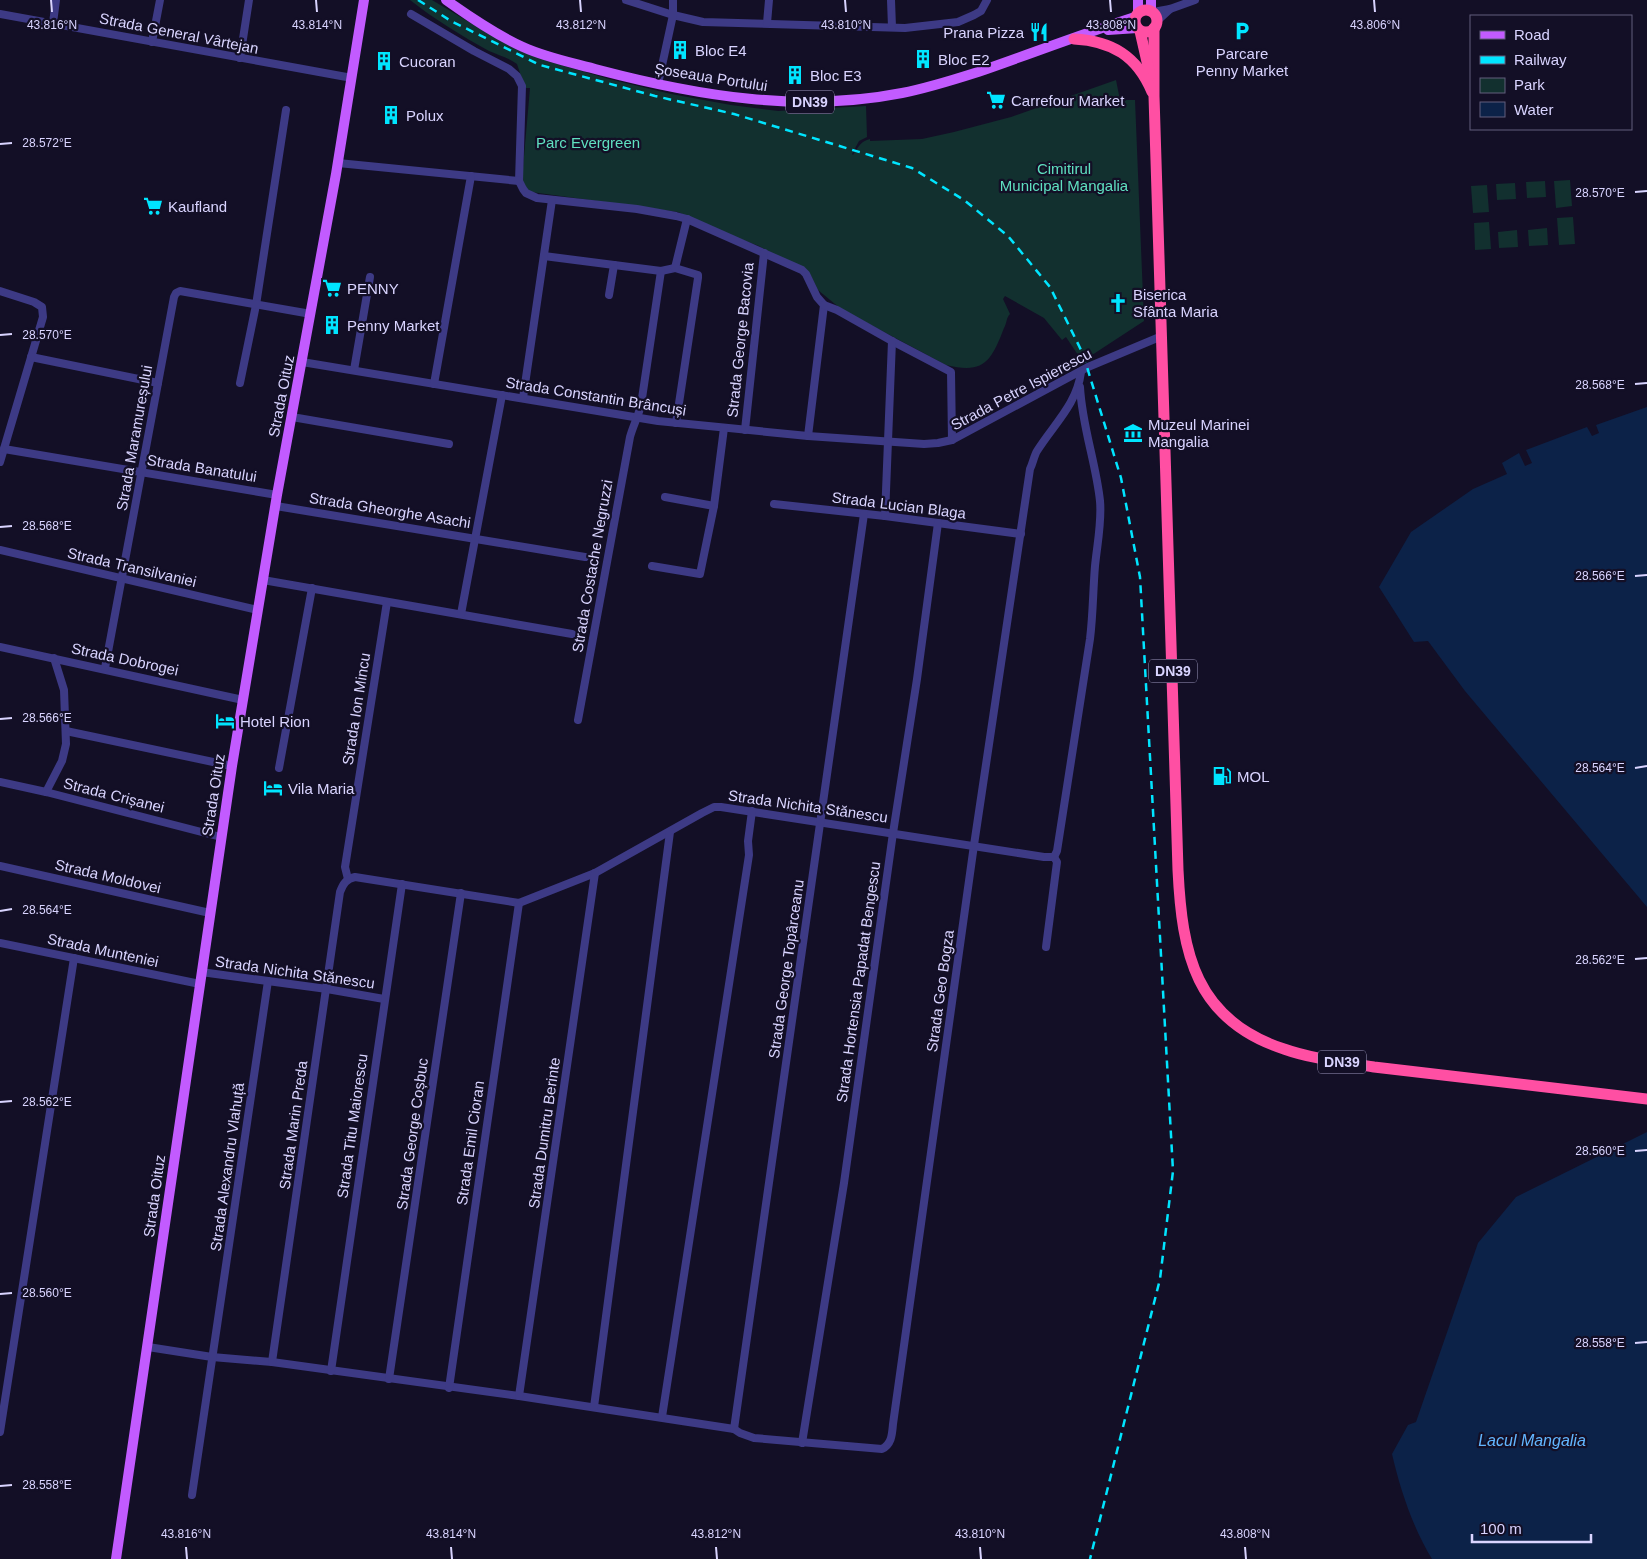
<svg xmlns="http://www.w3.org/2000/svg" width="1647" height="1559" font-family="Helvetica,sans-serif">
	<style>
		.green { fill: #12302f }
		.water { fill: #0c2248 }
		.lines { fill: none; stroke-linecap: round; stroke-linejoin: round }
		.minor { stroke: #3d3a85; stroke-width: 8 }
		.major { stroke: #c25bff; stroke-width: 10 }
		.highway { stroke: #ff4fa3; stroke-width: 11 }
		.rail { stroke: #00e5ff; stroke-width: 2.5; stroke-dasharray: 8 6; stroke-linecap: butt }
		.ticks { fill: none; stroke: #d9d4ff; stroke-width: 2 }
		.labels { text-anchor: middle; dominant-baseline: central; stroke-width: 4.5; stroke-linejoin: round; paint-order: stroke }
		.shield { fill: #130f26; stroke: #9e99be; stroke-width: 1 }
		.shield-label { font-size: 14px; font-weight: bold; fill: #d9d4ff }
		.poi-label { font-size: 15px; fill: #d9d4ff; stroke: #130f26; text-anchor: start }
		.street-label { font-size: 15px; fill: #d9d4ff; stroke: #130f26 }
		.park-label { font-size: 15px; fill: #5fe0c0; stroke: #130f26 }
		.water-label { font-size: 16px; font-style: italic; fill: #62b6ff; stroke: #130f26 }
		.ticks-label { font-size: 12px; text-anchor: middle; fill: #d9d4ff; stroke: #130f26; stroke-width: 4.5; stroke-linejoin: round; paint-order: stroke }
	</style>
	<rect width="100%" height="100%" fill="#130f26"/>
	<g class="green">
		<path d="M410 0H432L484 31 547 61 609 79 671 94 731 105 778 111 866 106 867 137 859 141 852 154 853 155C858 147 861 141 870 139V141L922 139 954 132 1011 117 1116 80 1120 100H1135L1144 321 1092 355 1094 359 1084 364 1066 337 1062 340 1044 318 1005 296 1003 299 1010 314C1006 318 1007 323 1004 328 991 362 984 374 946 365L841 309 818 290 811 276 759 246 727 234 678 212 531 192 523 185 522 179 530 88H525L517 64C509 58 498 55 489 51 462 36 434 19 410 0Z"/>
		<path d="M1570 180 1572 206 1556 208 1554 181Z"/>
		<path d="M1545 181 1546 197 1527 198 1526 182Z"/>
		<path d="M1515 183 1516 199 1497 200 1496 184Z"/>
		<path d="M1487 185 1489 212 1473 213 1471 186Z"/>
		<path d="M1573 217 1575 244 1559 245 1557 218Z"/>
		<path d="M1489 222 1491 249 1475 250 1474 223Z"/>
		<path d="M1547 228 1548 245 1529 246 1528 230Z"/>
		<path d="M1517 230 1518 247 1499 248 1498 232Z"/>
	</g>
	<g class="water">
		<path d="M1647 407V907L1465 691 1428 641 1414 642 1379 587 1411 532 1473 489 1507 474 1502 463 1519 453 1525 466 1532 463 1526 450 1587 427 1592 436 1599 433 1596 425Z"/>
		<path d="M1647 1132V1559H1432C1413 1528 1400 1489 1392 1454L1408 1425 1416 1422 1478 1243 1516 1197Z"/>
	</g>
	<g class="lines">
		<g class="minor">
			<path d="M626 0 673 15 703 22 905 28 958 22 974 15 981 11 987 0"/>
			<path d="M891 0 892 27"/>
			<path d="M1153 12 1170 9 1195 0"/>
			<path d="M0 14 352 78"/>
			<path d="M411 14 474 51 509 69 517 76 522 86 519 181 523 189 526 193 537 198 637 209 676 216 687 219 802 270 806 274 817 297 824 305 808 436"/>
			<path d="M1157 21 1170 9"/>
			<path d="M53 23 56 0"/>
			<path d="M767 23 769 0"/>
			<path d="M152 42 160 0"/>
			<path d="M240 58 249 0"/>
			<path d="M658 84 673 15V0"/>
			<path d="M338 163 519 181"/>
			<path d="M544 256 661 271 675 268"/>
			<path d="M675 268 698 275V278L676 423"/>
			<path d="M675 268 687 219"/>
			<path d="M0 291 34 302 42 307 43 317 0 462"/>
			<path d="M609 295 614 265"/>
			<path d="M824 305 837 310 892 341 951 372 952 440"/>
			<path d="M31 357 158 383"/>
			<path d="M302 362 658 421 808 436 924 444 938 443 952 440 1088 367 1162 336"/>
			<path d="M354 370 370 277"/>
			<path d="M240 383 256 305 286 110"/>
			<path d="M434 384 471 176"/>
			<path d="M523 398 552 200"/>
			<path d="M292 417 449 444"/>
			<path d="M745 430 764 253"/>
			<path d="M4 449 277 495"/>
			<path d="M665 497 714 506"/>
			<path d="M774 504 885 516 1021 534"/>
			<path d="M276 506 585 557"/>
			<path d="M885 516 892 341"/>
			<path d="M0 550 258 610"/>
			<path d="M652 566 700 574 714 506 724 428"/>
			<path d="M263 580 572 634"/>
			<path d="M461 614 502 395"/>
			<path d="M0 647 243 700"/>
			<path d="M105 668 174 297 176 293 180 291 311 314"/>
			<path d="M578 720 630 437C633 426 638 417 641 405L661 271"/>
			<path d="M66 731 232 766"/>
			<path d="M279 768 312 588"/>
			<path d="M0 782 46 792 221 837"/>
			<path d="M46 792 62 761 66 744 64 690 54 658"/>
			<path d="M0 866 210 913"/>
			<path d="M348 879 345 867 387 602"/>
			<path d="M0 943 200 984"/>
			<path d="M1046 947 1057 862 1054 857"/>
			<path d="M201 972 327 989 384 999"/>
			<path d="M148 1347 212 1357 272 1362 519 1396 734 1429 740 1433 754 1438 882 1449C892 1444 892 1434 893 1424L974 845 1030 469C1033 463 1034 456 1037 451 1054 424 1077 404 1081 372"/>
			<path d="M272 1362 340 892C343 884 346 879 355 877L519 903 595 873 702 813 714 807H721L1044 857H1054L1057 851 1090 639C1093 615 1093 590 1095 566 1097 545 1102 522 1100 501 1096 463 1082 426 1080 387"/>
			<path d="M331 1371 402 884"/>
			<path d="M389 1379 461 893"/>
			<path d="M449 1388 519 903"/>
			<path d="M519 1396 595 873"/>
			<path d="M594 1407 670 832"/>
			<path d="M662 1417 749 855 748 841 752 811"/>
			<path d="M734 1429 864 514"/>
			<path d="M0 1432 74 958"/>
			<path d="M802 1443 844 1183 893 833 917 679 938 523"/>
			<path d="M192 1495 268 981"/>
		</g>
		<g class="major">
			<path d="M446 0C470 17 496 35 523 47 547 58 574 63 599 70 698 96 800 113 902 93 928 88 953 80 978 72 1030 54 1082 34 1135 17"/>
			<path d="M1138 0V12"/>
			<path d="M1151 11V0"/>
			<path d="M1108 30 1137 28"/>
			<path d="M116 1559 232 766 277 495 336 174 364 0"/>
		</g>
		<g class="highway">
			<circle cx="1146" cy="21" r="11"/>
			<path d="M1154 28V96L1178 870C1182 953 1195 1020 1284 1049 1312 1059 1344 1062 1374 1067L1647 1099"/>
			<path d="M1140 31 1150 75"/>
			<path d="M1074 39C1112 41 1137 56 1152 92"/>
		</g>
		<path class="rail" d="M418 0 451 21 540 65 655 96 734 114 912 168 964 200 1008 236 1050 287 1083 354 1121 478 1140 577 1173 1171 1160 1279 1090 1559"/>
	</g>
	<path class="ticks" d="M51 0 52 12M316 0 317 12M580 0 581 12M845 0 846 12M1110 0 1111 12M1374 0 1375 12M0 144 12 143M1635 192 1647 191M0 335 12 334M1635 384 1647 383M0 527 12 526M1635 576 1647 575M0 719 12 718M1635 768 1647 766M0 911 12 909M1635 959 1647 958M0 1102 12 1101M1635 1151 1647 1150M0 1294 12 1293M1635 1343 1647 1342M0 1486 12 1485M186 1547 187 1559M451 1547 452 1559M716 1547 717 1559M980 1547 981 1559M1245 1547 1246 1559"/>
	<defs>
		<g id="parking-bare" transform="scale(1.5)"><path d="M-3.5-5.5H1a3.5 3.5 0 0 1 0 7H-1V5.5H-3.5ZM-1-3.4V-.6H.8a1.4 1.4 0 0 0 0-2.8Z" fill="#00e5ff" stroke="#130f26" stroke-width="2.5" paint-order="stroke"/></g>
		<g id="restaurant-bare" transform="scale(1.5)"><path d="M-5-6h1v4h1v-4h1v4h1v-4h1v5L-1.5 .5V6h-2V.5L-5-1ZM5-6V6H3V1.5H1.5Q1.5-4 5-6Z" fill="#00e5ff" stroke="#130f26" stroke-width="2.5" paint-order="stroke"/></g>
		<g id="building-bare" transform="scale(1.5)"><path d="M-4-6H4V6H1V3H-1V6H-4ZM-2.5-4.3h1.7v1.8h-1.7ZM.8-4.3h1.7v1.8H.8ZM-2.5-1h1.7V.8h-1.7ZM.8-1h1.7V.8H.8Z" fill="#00e5ff" stroke="#130f26" stroke-width="2.5" paint-order="stroke"/></g>
		<g id="supermarket-bare" transform="scale(1.5)"><path d="M-6-5.5h2.5l.6 2H6L4.5 2H-2.5L-4.4-4H-6ZM-1.5 3.2a1.3 1.3 0 1 0 .1 0ZM3 3.2a1.3 1.3 0 1 0 .1 0Z" fill="#00e5ff" stroke="#130f26" stroke-width="2.5" paint-order="stroke"/></g>
		<g id="church-bare" transform="scale(1.5)"><path d="M-1.2-6h2.4v3.5h3.3v2.4h-3.3V6h-2.4V-.1h-3.3v-2.4h3.3Z" fill="#00e5ff" stroke="#130f26" stroke-width="2.5" paint-order="stroke"/></g>
		<g id="museum-bare" transform="scale(1.5)"><path d="M0-6L6-3V-2H-6V-3ZM-5-1h2V3h-2ZM-1-1h2V3h-2ZM3-1h2V3H3ZM-6 4H6V6H-6Z" fill="#00e5ff" stroke="#130f26" stroke-width="2.5" paint-order="stroke"/></g>
		<g id="hotel-bare" transform="scale(1.5)"><path d="M-6-4.5h1.5V1H6V5H4.5V3h-9V5H-6ZM-4 0a1.8 1.8 0 1 1 3.6 0ZM.5 0V-2.5h3Q6-2.5 6 0Z" fill="#00e5ff" stroke="#130f26" stroke-width="2.5" paint-order="stroke"/></g>
		<g id="fuel-bare" transform="scale(1.5)"><path d="M-5.5-6h7V0h2V4h1.3V-2.5L3-4.5l.8-.8L6-3V5H2.5V1h-1V6h-7ZM-4.2-4.7v3.2H.2V-4.7Z" fill="#00e5ff" stroke="#130f26" stroke-width="2.5" paint-order="stroke"/></g>
	</defs>
	<g fill-rule="evenodd">
		<use href="#parking-bare" x="1242" y="31"/>
		<use href="#restaurant-bare" x="1039" y="32"/>
		<use href="#building-bare" x="680" y="50"/>
		<use href="#building-bare" x="923" y="59"/>
		<use href="#building-bare" x="384" y="61"/>
		<use href="#building-bare" x="795" y="75"/>
		<use href="#supermarket-bare" x="996" y="100"/>
		<use href="#building-bare" x="391" y="115"/>
		<use href="#supermarket-bare" x="153" y="206"/>
		<use href="#supermarket-bare" x="332" y="288"/>
		<use href="#church-bare" x="1118" y="303"/>
		<use href="#building-bare" x="332" y="325"/>
		<use href="#museum-bare" x="1133" y="433"/>
		<use href="#hotel-bare" x="225" y="721"/>
		<use href="#fuel-bare" x="1222" y="776"/>
		<use href="#hotel-bare" x="273" y="788"/>
	</g>
	<g class="labels">
		<g class="shield">
			<rect x="786" y="90.5" width="48" height="23" rx="4"/>
			<rect x="1149" y="659.5" width="48" height="23" rx="4"/>
			<rect x="1318" y="1050.5" width="48" height="23" rx="4"/>
		</g>
		<g class="shield-label">
			<text x="810" y="102">DN39</text>
			<text x="1173" y="671">DN39</text>
			<text x="1342" y="1062">DN39</text>
		</g>
		<g class="poi-label">
			<text x="1024" y="32" text-anchor="end">Prana Pizza</text>
			<text x="695" y="50">Bloc E4</text>
			<text x="1242" y="53" text-anchor="middle">Parcare<tspan x="1242" dy="17">Penny Market</tspan></text>
			<text x="938" y="59">Bloc E2</text>
			<text x="399" y="61">Cucoran</text>
			<text x="810" y="75">Bloc E3</text>
			<text x="1011" y="100">Carrefour Market</text>
			<text x="406" y="115">Polux</text>
			<text x="168" y="206">Kaufland</text>
			<text x="347" y="288">PENNY</text>
			<text x="1133" y="294">Biserica<tspan x="1133" dy="17">Sfânta Maria</tspan></text>
			<text x="347" y="325">Penny Market</text>
			<text x="1148" y="424">Muzeul Marinei<tspan x="1148" dy="17">Mangalia</tspan></text>
			<text x="240" y="721">Hotel Rion</text>
			<text x="1237" y="776">MOL</text>
			<text x="288" y="788">Vila Maria</text>
		</g>
		<g class="street-label">
			<text transform="translate(179 33) rotate(11)">Strada General Vârtejan</text>
			<text transform="translate(711 77) rotate(9)">Șoseaua Portului</text>
			<text transform="translate(740 340) rotate(-84)">Strada George Bacovia</text>
			<text transform="translate(1021 389) rotate(-28)">Strada Petre Ispierescu</text>
			<text transform="translate(281 396) rotate(-79)">Strada Oituz</text>
			<text transform="translate(596 396) rotate(9)">Strada Constantin Brâncuși</text>
			<text transform="translate(134 438) rotate(-80)">Strada Maramureșului</text>
			<text transform="translate(202 468) rotate(9)">Strada Banatului</text>
			<text transform="translate(899 505) rotate(7)">Strada Lucian Blaga</text>
			<text transform="translate(390 510) rotate(9)">Strada Gheorghe Asachi</text>
			<text transform="translate(592 566) rotate(-80)">Strada Costache Negruzzi</text>
			<text transform="translate(132 567) rotate(13)">Strada Transilvaniei</text>
			<text transform="translate(125 659) rotate(12)">Strada Dobrogei</text>
			<text transform="translate(356 709) rotate(-81)">Strada Ion Mincu</text>
			<text transform="translate(114 795) rotate(14)">Strada Crișanei</text>
			<text transform="translate(213 795) rotate(-81)">Strada Oituz</text>
			<text transform="translate(808 806) rotate(8)">Strada Nichita Stănescu</text>
			<text transform="translate(108 876) rotate(13)">Strada Moldovei</text>
			<text transform="translate(103 950) rotate(12)">Strada Munteniei</text>
			<text transform="translate(786 969) rotate(-82)">Strada George Topârceanu</text>
			<text transform="translate(295 972) rotate(8)">Strada Nichita Stănescu</text>
			<text transform="translate(858 982) rotate(-82)">Strada Hortensia Papadat Bengescu</text>
			<text transform="translate(940 991) rotate(-82)">Strada Geo Bogza</text>
			<text transform="translate(293 1125) rotate(-82)">Strada Marin Preda</text>
			<text transform="translate(352 1126) rotate(-82)">Strada Titu Maiorescu</text>
			<text transform="translate(544 1133) rotate(-82)">Strada Dumitru Berinte</text>
			<text transform="translate(412 1134) rotate(-82)">Strada George Coșbuc</text>
			<text transform="translate(470 1143) rotate(-82)">Strada Emil Cioran</text>
			<text transform="translate(227 1167) rotate(-82)">Strada Alexandru Vlahuță</text>
			<text transform="translate(154 1196) rotate(-82)">Strada Oituz</text>
		</g>
		<g class="park-label">
			<text x="588" y="142">Parc Evergreen</text>
			<text x="1064" y="168">Cimitirul<tspan x="1064" dy="17">Municipal Mangalia</tspan></text>
		</g>
		<g class="water-label">
			<text x="1532" y="1440">Lacul Mangalia</text>
		</g>
	</g>
	<g class="ticks-label">
		<text x="52" y="29">43.816°N</text>
		<text x="317" y="29">43.814°N</text>
		<text x="581" y="29">43.812°N</text>
		<text x="1111" y="29">43.808°N</text>
		<text x="1375" y="29">43.806°N</text>
		<text x="846" y="29">43.810°N</text>
		<text x="47" y="147">28.572°E</text>
		<text x="1600" y="197">28.570°E</text>
		<text x="47" y="339">28.570°E</text>
		<text x="1600" y="389">28.568°E</text>
		<text x="47" y="530">28.568°E</text>
		<text x="1600" y="580">28.566°E</text>
		<text x="47" y="722">28.566°E</text>
		<text x="1600" y="772">28.564°E</text>
		<text x="47" y="914">28.564°E</text>
		<text x="1600" y="964">28.562°E</text>
		<text x="47" y="1106">28.562°E</text>
		<text x="1600" y="1155">28.560°E</text>
		<text x="47" y="1297">28.560°E</text>
		<text x="1600" y="1347">28.558°E</text>
		<text x="47" y="1489">28.558°E</text>
		<text x="186" y="1538">43.816°N</text>
		<text x="451" y="1538">43.814°N</text>
		<text x="716" y="1538">43.812°N</text>
		<text x="980" y="1538">43.810°N</text>
		<text x="1245" y="1538">43.808°N</text>
	</g>
	<rect x="1470" y="15" width="162" height="115" fill="#130f26" stroke="#625e7d"/>
	<rect x="1480" y="31" width="25" height="8" fill="#c25bff" stroke="#625e7d"/>
	<text x="1514" y="40" font-size="15" fill="#d9d4ff">Road</text>
	<rect x="1480" y="56" width="25" height="8" fill="#00e5ff" stroke="#625e7d"/>
	<text x="1514" y="65" font-size="15" fill="#d9d4ff">Railway</text>
	<rect x="1480" y="78" width="25" height="15" fill="#12302f" stroke="#625e7d"/>
	<text x="1514" y="90" font-size="15" fill="#d9d4ff">Park</text>
	<rect x="1480" y="102" width="25" height="15" fill="#0c2248" stroke="#625e7d"/>
	<text x="1514" y="115" font-size="15" fill="#d9d4ff">Water</text>
	<path d="M1472 1534v8h119v-8" fill="none" stroke="#d9d4ff" stroke-width="2.5"/>
	<text x="1480" y="1534" font-size="15" fill="#d9d4ff" stroke="#130f26" stroke-width="4" paint-order="stroke">100 m</text>
</svg>
